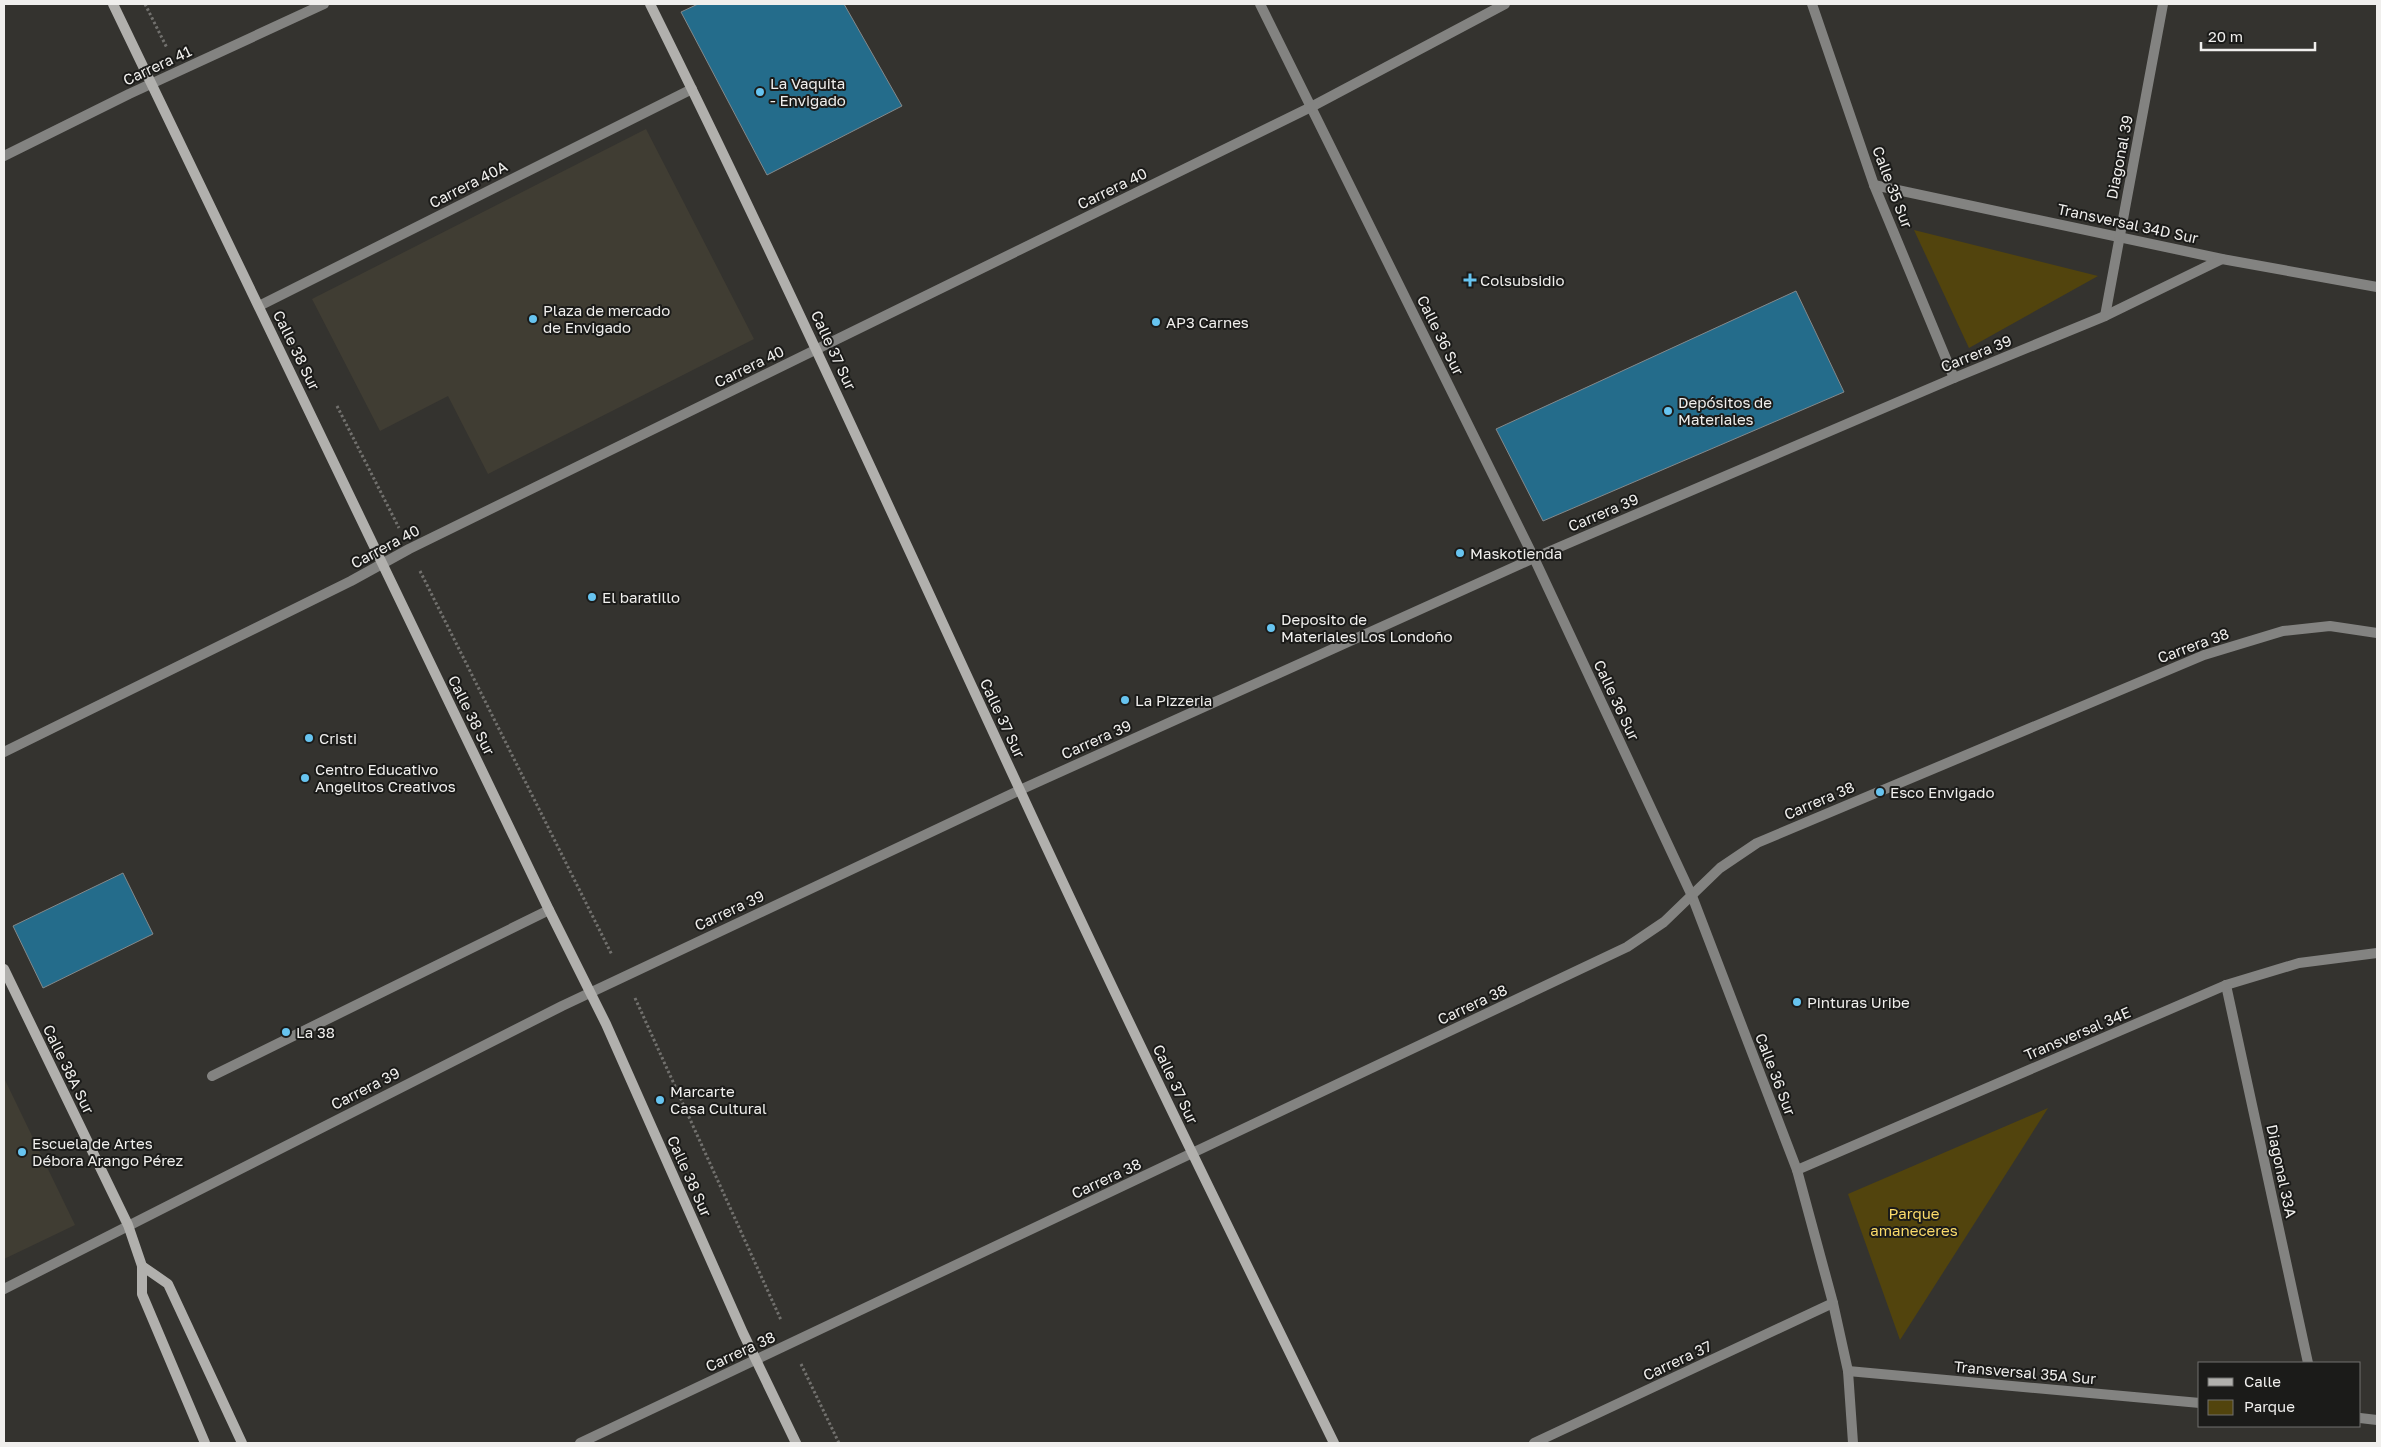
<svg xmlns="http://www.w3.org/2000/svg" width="2381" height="1447" font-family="'Golos Text',sans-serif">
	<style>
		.built { fill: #403d33 }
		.green { fill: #52440d }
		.building { fill: #246c8b; stroke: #84898b }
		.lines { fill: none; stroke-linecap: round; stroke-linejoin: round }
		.path { stroke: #72716e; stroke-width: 3; stroke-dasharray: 2.5 2.5; stroke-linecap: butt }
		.lane { stroke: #838381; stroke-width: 10 }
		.street { stroke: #838381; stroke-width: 10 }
		.secondary { stroke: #b1b0ad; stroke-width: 10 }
		.poi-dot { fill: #67c4f0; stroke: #1b1b19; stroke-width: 2 }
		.labels { text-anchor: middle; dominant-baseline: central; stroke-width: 4; stroke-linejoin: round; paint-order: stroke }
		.street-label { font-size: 15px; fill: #f0efed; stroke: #1b1b19 }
		.poi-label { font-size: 15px; fill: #f0efed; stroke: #1b1b19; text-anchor: start }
		.park-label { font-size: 15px; fill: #fbdb6a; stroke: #1b1b19 }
	</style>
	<rect width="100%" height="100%" fill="#34332f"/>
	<g class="built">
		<path d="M646 129 754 339 488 474 448 396 380 431 312 299Z"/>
		<path d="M4 1078 75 1225 4 1259Z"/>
	</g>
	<g class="green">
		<path d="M1914 230 2098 276 1969 348Z"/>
		<path d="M2048 1108 1900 1340 1848 1194Z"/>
	</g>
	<g class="building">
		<path d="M698 4H844L902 106 767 175 681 12Z"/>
		<path d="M1796 291 1844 392 1543 521 1496 429Z"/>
		<path d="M123 873 153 934 43 988 13 926Z"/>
	</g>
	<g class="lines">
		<g class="path">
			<path d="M145 4 167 48"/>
			<path d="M337 406 399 528"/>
			<path d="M420 571 612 955"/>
			<path d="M635 998 781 1320"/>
			<path d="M801 1364 839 1443"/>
		</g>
		<path class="lane" d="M212 1076 549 910"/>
		<g class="street">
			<path d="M1260 4 1534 558 1692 896 1797 1170 1833 1303 1848 1371 1853 1443"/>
			<path d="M1812 4 1874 185 1954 378"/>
			<path d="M4 156 129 94 324 4"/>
			<path d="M1874 185 2222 259 2377 287"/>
			<path d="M259 306 692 89"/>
			<path d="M2105 316 2163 4"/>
			<path d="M4 752 351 581 409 549 1311 107 1505 4"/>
			<path d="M2226 985 2308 1363"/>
			<path d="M1797 1170 2226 985 2299 963 2377 953"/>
			<path d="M4 1289 562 1006 1020 790 1534 558 1954 378 2105 316 2222 259"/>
			<path d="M1848 1371 2200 1403"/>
			<path d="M2360 1418 2377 1420"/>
			<path d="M580 1443 1627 947 1664 922 1720 868 1757 843 2204 655 2283 631 2330 626 2377 633"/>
			<path d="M1534 1443 1833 1303"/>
		</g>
		<g class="secondary">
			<path d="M113 4 549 910 606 1024 743 1333 796 1443"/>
			<path d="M650 4C778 262 897 525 1018 786 1120 1007 1227 1225 1334 1443"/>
			<path d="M4 969 128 1225 142 1266V1294L205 1443"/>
			<path d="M142 1266 168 1284 242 1443"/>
		</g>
	</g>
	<g class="poi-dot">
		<circle cx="760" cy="92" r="5"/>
		<path d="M1467.5 272.5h5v5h5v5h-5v5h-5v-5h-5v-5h5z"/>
		<circle cx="533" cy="319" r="5"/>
		<circle cx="1156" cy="322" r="5"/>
		<circle cx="1668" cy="411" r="5"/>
		<circle cx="1460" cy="553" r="5"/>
		<circle cx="592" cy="597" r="5"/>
		<circle cx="1271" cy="628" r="5"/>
		<circle cx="1125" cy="700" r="5"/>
		<circle cx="309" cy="738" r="5"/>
		<circle cx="305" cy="778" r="5"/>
		<circle cx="1880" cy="792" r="5"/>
		<circle cx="1797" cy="1002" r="5"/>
		<circle cx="286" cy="1032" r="5"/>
		<circle cx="660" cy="1100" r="5"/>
		<circle cx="22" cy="1152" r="5"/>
	</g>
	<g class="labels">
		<g class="street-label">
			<text transform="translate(157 65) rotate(-25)">Carrera 41</text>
			<text transform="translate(2119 157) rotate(-79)">Diagonal 39</text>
			<text transform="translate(468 184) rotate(-27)">Carrera 40A</text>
			<text transform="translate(1893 187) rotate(69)">Calle 35 Sur</text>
			<text transform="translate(1112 188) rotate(-26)">Carrera 40</text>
			<text transform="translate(2128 223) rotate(12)">Transversal 34D Sur</text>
			<text transform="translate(1441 335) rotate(64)">Calle 36 Sur</text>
			<text transform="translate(297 350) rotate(64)">Calle 38 Sur</text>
			<text transform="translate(834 350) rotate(65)">Calle 37 Sur</text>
			<text transform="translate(1976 353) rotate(-22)">Carrera 39</text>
			<text transform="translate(749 366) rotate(-26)">Carrera 40</text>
			<text transform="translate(1603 512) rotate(-23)">Carrera 39</text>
			<text transform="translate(385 546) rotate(-28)">Carrera 40</text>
			<text transform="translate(2193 645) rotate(-20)">Carrera 38</text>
			<text transform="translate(1617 700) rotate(65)">Calle 36 Sur</text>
			<text transform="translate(472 715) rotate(64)">Calle 38 Sur</text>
			<text transform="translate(1003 718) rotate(65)">Calle 37 Sur</text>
			<text transform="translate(1096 739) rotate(-24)">Carrera 39</text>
			<text transform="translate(1819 800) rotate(-23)">Carrera 38</text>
			<text transform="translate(729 910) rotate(-25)">Carrera 39</text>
			<text transform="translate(1472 1004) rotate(-25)">Carrera 38</text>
			<text transform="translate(2077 1033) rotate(-23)">Transversal 34E</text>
			<text transform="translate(69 1069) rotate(64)">Calle 38A Sur</text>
			<text transform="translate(1776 1074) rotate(69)">Calle 36 Sur</text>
			<text transform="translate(1176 1084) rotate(65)">Calle 37 Sur</text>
			<text transform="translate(365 1088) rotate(-27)">Carrera 39</text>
			<text transform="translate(2282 1171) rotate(78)">Diagonal 33A</text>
			<text transform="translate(690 1176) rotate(66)">Calle 38 Sur</text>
			<text transform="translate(1106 1178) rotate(-25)">Carrera 38</text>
			<text transform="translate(740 1351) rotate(-25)">Carrera 38</text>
			<text transform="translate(1677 1360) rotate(-25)">Carrera 37</text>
			<text transform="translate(2025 1372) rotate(5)">Transversal 35A Sur</text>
		</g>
		<g class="poi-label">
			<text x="770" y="83">La Vaquita<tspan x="770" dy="17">- Envigado</tspan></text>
			<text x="1480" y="280">Colsubsidio</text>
			<text x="543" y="310">Plaza de mercado<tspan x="543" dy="17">de Envigado</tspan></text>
			<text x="1166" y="322">AP3 Carnes</text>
			<text x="1678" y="402">Depósitos de<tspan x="1678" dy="17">Materiales</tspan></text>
			<text x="1470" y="553">Maskotienda</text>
			<text x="602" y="597">El baratillo</text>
			<text x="1281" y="619">Deposito de<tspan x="1281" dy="17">Materiales Los Londoño</tspan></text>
			<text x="1135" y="700">La Pizzeria</text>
			<text x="319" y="738">Cristi</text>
			<text x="315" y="769">Centro Educativo<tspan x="315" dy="17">Angelitos Creativos</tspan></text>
			<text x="1890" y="792">Esco Envigado</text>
			<text x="1807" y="1002">Pinturas Uribe</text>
			<text x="296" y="1032">La 38</text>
			<text x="670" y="1091">Marcarte<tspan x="670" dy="17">Casa Cultural</tspan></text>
			<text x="32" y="1143">Escuela de Artes<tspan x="32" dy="17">Débora Arango Pérez</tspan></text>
		</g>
		<g class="park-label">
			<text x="1914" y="1213">Parque<tspan x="1914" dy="17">amaneceres</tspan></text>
		</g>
	</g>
	<rect width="2381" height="1447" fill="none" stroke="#f0efed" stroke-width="10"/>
	<rect x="2198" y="1362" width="162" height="65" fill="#1b1b19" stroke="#70706e"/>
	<rect x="2208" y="1378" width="25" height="8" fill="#b1b0ad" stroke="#70706e"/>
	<text x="2244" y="1387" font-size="15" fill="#f0efed">Calle</text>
	<rect x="2208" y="1400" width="25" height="15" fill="#52440d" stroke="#70706e"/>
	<text x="2244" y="1412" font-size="15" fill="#f0efed">Parque</text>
	<path d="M2201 42v8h114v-8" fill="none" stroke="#f0efed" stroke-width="2.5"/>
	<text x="2208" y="42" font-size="15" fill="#f0efed" stroke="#1b1b19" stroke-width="4" paint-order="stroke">20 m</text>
</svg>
